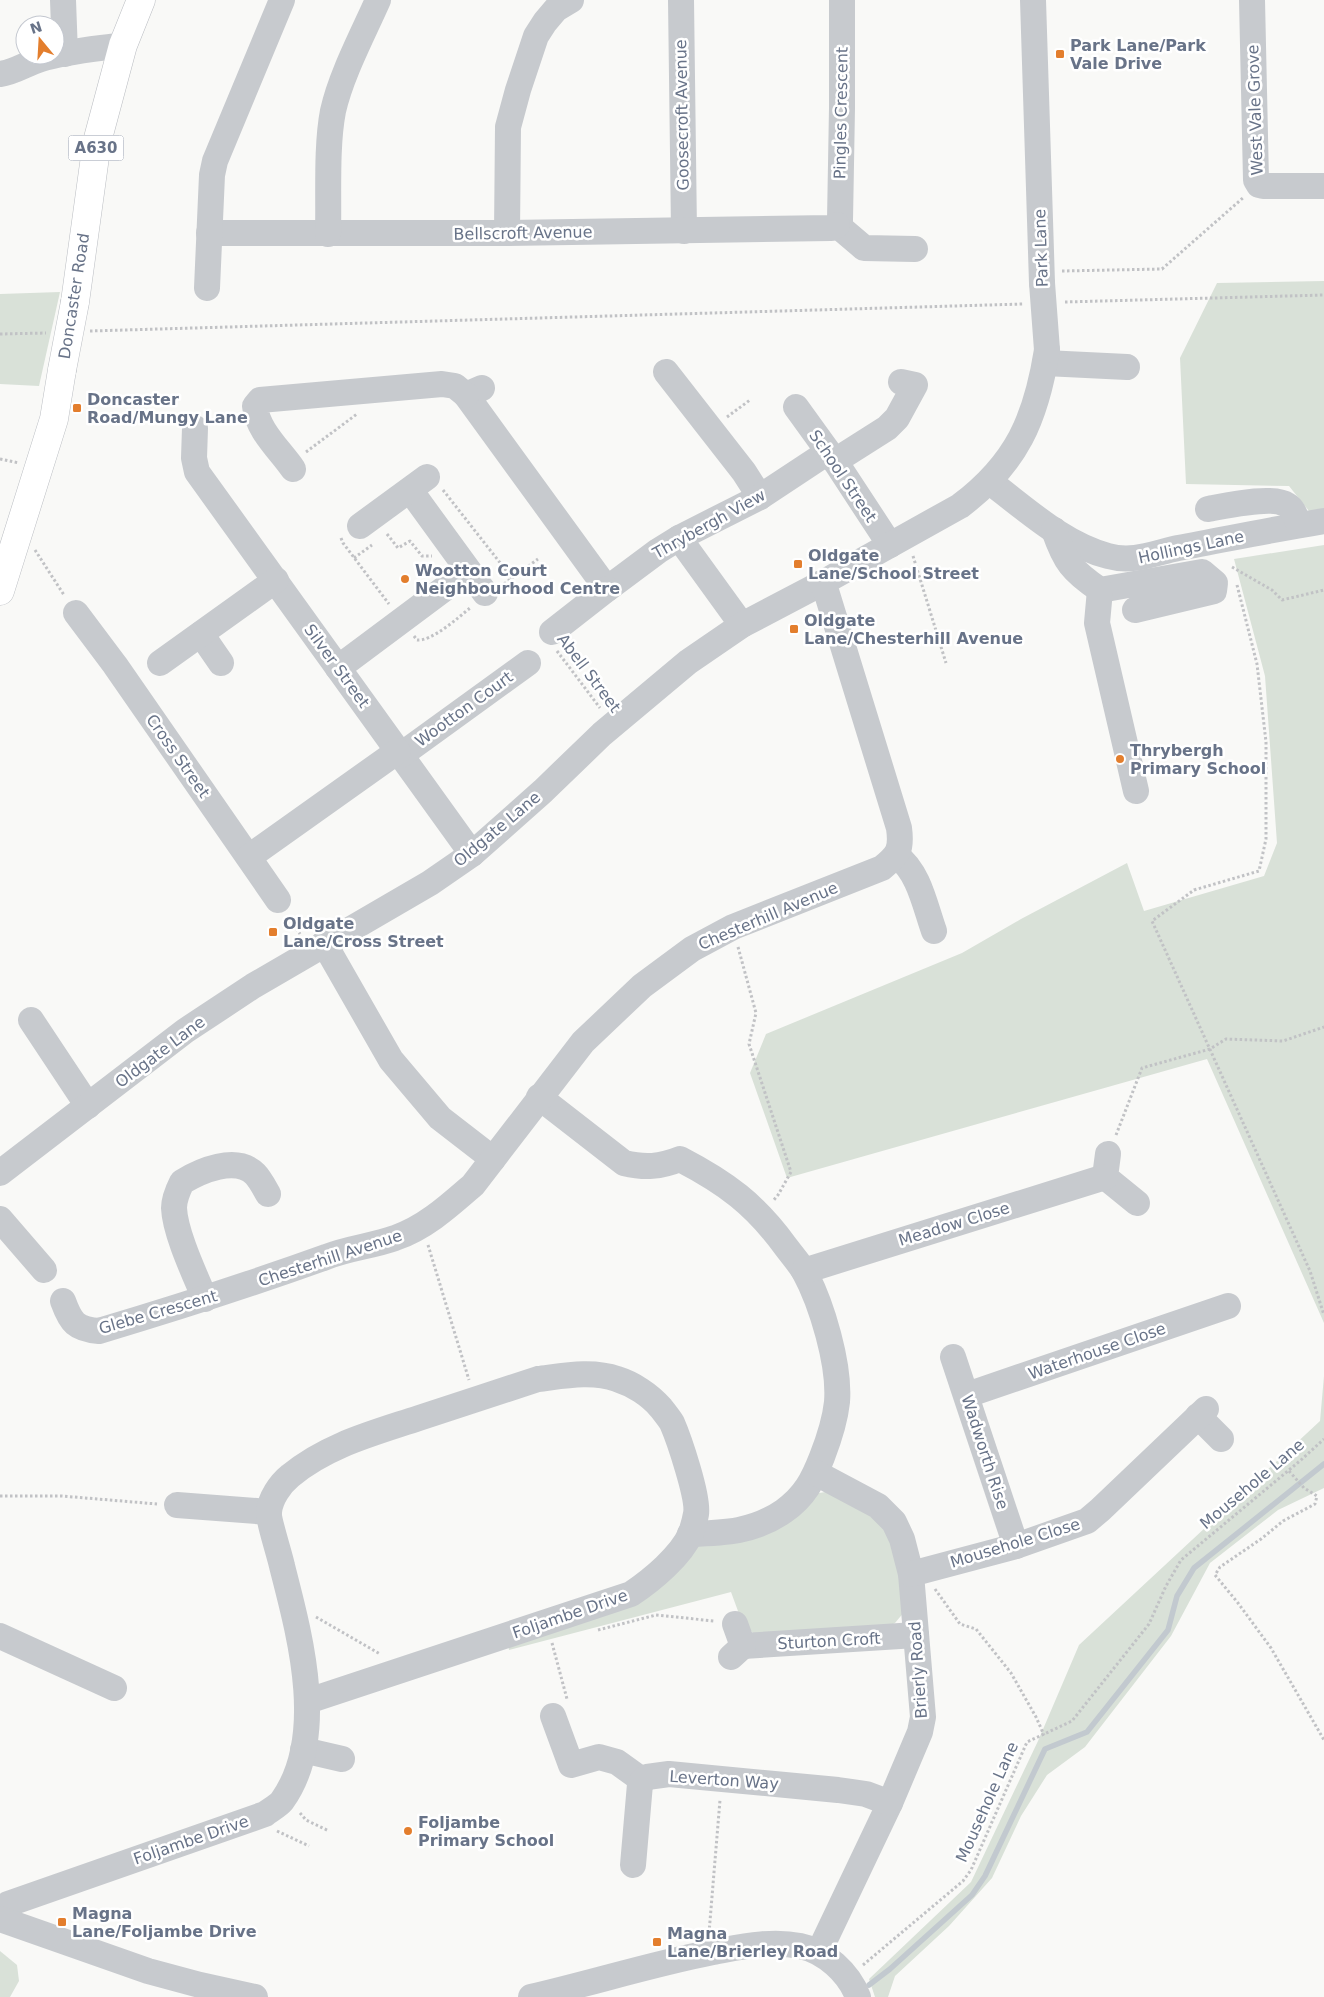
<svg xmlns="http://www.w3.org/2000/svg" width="1324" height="1997" font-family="'DejaVu Sans',sans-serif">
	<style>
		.green { fill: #d9e1d8 }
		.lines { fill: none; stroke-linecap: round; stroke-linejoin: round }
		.stream { stroke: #c2c9cf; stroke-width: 5.5 }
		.major-casing { stroke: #babdc2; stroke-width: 29 }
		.path { stroke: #c1c2c5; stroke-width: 3; stroke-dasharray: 2.5 2.5; stroke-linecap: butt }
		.minor { stroke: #c7cace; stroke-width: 26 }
		.major { stroke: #fff; stroke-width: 28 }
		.major-bridge-casing { stroke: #babdc2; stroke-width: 29; stroke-linecap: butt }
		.minor-bridge { stroke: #c7cace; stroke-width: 26 }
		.major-bridge { stroke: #fff; stroke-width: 28 }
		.poi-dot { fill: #e37e2d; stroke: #fff; stroke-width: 2 }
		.labels { text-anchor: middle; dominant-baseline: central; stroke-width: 5; stroke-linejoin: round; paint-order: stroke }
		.shield { fill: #fff; stroke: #959dac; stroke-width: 1 }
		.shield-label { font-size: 15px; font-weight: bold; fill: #687388 }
		.poi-label { font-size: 16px; font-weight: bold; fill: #687388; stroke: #fff; text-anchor: start }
		.street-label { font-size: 16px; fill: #687388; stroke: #fff }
	</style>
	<rect width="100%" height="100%" fill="#f9f9f7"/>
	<g class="green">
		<path d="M1324 281V509L1309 511 1289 486 1186 484 1180 358 1217 283Z"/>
		<path d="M60 292 39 386 0 384V294Z"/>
		<path d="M1324 545V1323L1207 1059 787 1178 750 1073 766 1034 962 953 1021 919 1127 863 1144 911 1264 876 1277 843 1265 676 1234 559Z"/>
		<path d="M1324 1376V1488L1278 1510 1210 1563 1171 1636 1085 1747 1047 1775 1021 1816 992 1878 949 1926 895 1976 888 1997H875L869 1979 971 1882 1038 1741 1079 1645 1320 1421Z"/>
		<path d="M832 1491 890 1529 905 1611 895 1623 885 1628 755 1635 742 1622 731 1592 509 1650 508 1644 693 1549 703 1543 810 1499 819 1493Z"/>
		<path d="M0 1951 17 1965 19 1981 10 1997H0Z"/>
	</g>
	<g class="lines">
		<path class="stream" d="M869 1985 890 1969 972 1895 985 1876 1045 1749 1087 1732 1168 1630 1177 1596 1194 1568 1324 1464"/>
		<g class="major-casing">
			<g id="major">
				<path d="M75 302 97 142 123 45 141 0"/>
				<path d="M0 591 54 419 62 370"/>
			</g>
		</g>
		<g class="path">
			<path d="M1062 271 1162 269 1244 197"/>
			<path d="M1065 302 1324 295"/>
			<path d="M90 331 1023 304"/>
			<path d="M0 334 46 333"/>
			<path d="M727 417 750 400"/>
			<path d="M306 452 357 414"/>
			<path d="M0 459 19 463"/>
			<path d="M443 490 512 578"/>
			<path d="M387 534 398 548 410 541 422 556H432"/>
			<path d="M341 538 343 543 389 604"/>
			<path d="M35 550 64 595"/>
			<path d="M913 556 946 663"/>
			<path d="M354 558 372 545"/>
			<path d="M1232 567 1272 590 1282 600 1324 590"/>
			<path d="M504 584 538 559"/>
			<path d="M1237 585 1257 664 1266 742V839L1259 871 1194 890 1152 921 1310 1271 1324 1315"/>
			<path d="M414 636 417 640C431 642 459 617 470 608"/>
			<path d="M557 651 600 708"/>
			<path d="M288 916 300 934"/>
			<path d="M738 947 756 1013 749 1044 791 1172 778 1195 773 1201"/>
			<path d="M1116 1135 1142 1068 1210 1049 1226 1039 1283 1041 1324 1027"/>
			<path d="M428 1245 469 1380"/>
			<path d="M1289 1471 1304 1488 1317 1496 1315 1504 1283 1521 1261 1539 1220 1567 1215 1575 1238 1603 1271 1648 1324 1740"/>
			<path d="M0 1496H62L157 1504"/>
			<path d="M935 1589 960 1624 976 1629 1011 1673 1036 1717 1044 1735"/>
			<path d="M316 1617 380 1654"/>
			<path d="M598 1630 656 1615 714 1621"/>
			<path d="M552 1643 567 1699"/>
			<path d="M300 1813 306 1820 329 1831"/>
			<path d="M277 1831 309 1846"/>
			<path d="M709 1933 720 1800"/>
			<path d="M863 1965 963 1881 971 1870 1027 1742 1072 1721 1149 1624 1166 1586 1181 1560 1301 1460 1324 1439"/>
		</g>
		<g class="minor">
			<path d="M63 0 65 54"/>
			<path d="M681 0 684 231"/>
			<path d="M1033 0 1042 283"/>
			<path d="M1252 0 1256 180 1259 185 1263 186H1324"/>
			<path d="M0 74C15 72 27 63 41 59 67 51 96 49 123 45"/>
			<path d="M837 225 840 220 842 108V0"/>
			<path d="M837 225 864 248 915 249"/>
			<path d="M209 233H507L831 228 837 225"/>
			<path d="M507 233 508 127 518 90 536 36 545 22 556 9 571 0"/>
			<path d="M328 234C329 197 326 147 333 111 341 75 363 34 378 0"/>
			<path d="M207 288 212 175 215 161 282 0"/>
			<path d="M1045 363 1127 367"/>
			<path d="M666 372 744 472 760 497"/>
			<path d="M482 388 466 395 607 589 658 551 679 538 760 497 828 452"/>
			<path d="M796 407 835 461 890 545"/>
			<path d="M195 428 194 458 197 472 472 854"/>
			<path d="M835 461 887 428 897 418 915 385 901 382"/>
			<path d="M293 469C280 450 257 430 255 406L260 400 442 384 455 386 466 395"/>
			<path d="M990 482C1026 509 1063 544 1108 556 1133 563 1154 553 1178 548 1227 539 1275 529 1324 521"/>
			<path d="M410 490 485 593"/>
			<path d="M1208 509C1225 506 1273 495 1287 505 1294 509 1296 518 1299 525"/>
			<path d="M360 526 427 477"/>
			<path d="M1054 530C1065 562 1072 571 1100 590L1202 572 1215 583 1214 591 1135 610"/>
			<path d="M679 538 742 625"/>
			<path d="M1100 590 1097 623 1136 791"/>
			<path d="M76 613 115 665 278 900"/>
			<path d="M552 632 607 589"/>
			<path d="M201 634 221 663"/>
			<path d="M160 663 276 580"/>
			<path d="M338 668 468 571"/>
			<path d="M401 755 528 663"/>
			<path d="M897 856C919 872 925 906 934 931"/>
			<path d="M249 857 398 751"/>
			<path d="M324 943 391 1060 440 1118 493 1159"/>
			<path d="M31 1020 88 1106"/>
			<path d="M539 1097 624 1163C645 1168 660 1167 680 1159 726 1183 755 1204 786 1247 792 1255 799 1263 804 1271 822 1304 840 1365 837 1402 835 1421 829 1439 822 1457 813 1480 805 1496 784 1511 754 1532 725 1533 690 1534"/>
			<path d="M1108 1154 1105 1177 1137 1203"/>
			<path d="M0 1173 185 1031 253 986 430 883 472 854 543 791 602 734 688 662 742 625 822 583 960 506C1017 463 1036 419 1047 350"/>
			<path d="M0 1219 44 1270"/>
			<path d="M804 1271 1105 1177"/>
			<path d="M205 1299C195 1275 175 1233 174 1208 174 1199 178 1190 182 1182 200 1171 236 1155 255 1174 260 1179 264 1187 268 1194"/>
			<path d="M63 1301C71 1323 76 1329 99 1331 176 1308 251 1284 326 1257 348 1248 373 1246 395 1238 425 1228 450 1205 473 1185L583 1042 642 986 692 949 733 927 882 868C898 855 902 850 899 828L827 594 822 583"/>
			<path d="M953 1357 1016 1546"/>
			<path d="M967 1395 1228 1306"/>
			<path d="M1198 1416 1221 1439"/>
			<path d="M816 1473 878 1506 894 1522 902 1539 911 1574 923 1717 920 1732 890 1803 819 1952"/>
			<path d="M177 1505 269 1512"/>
			<path d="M911 1574 1016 1546 1087 1521 1100 1510 1206 1409"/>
			<path d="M0 1636 114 1688"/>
			<path d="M743 1646 916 1635"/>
			<path d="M731 1657 743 1646 735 1624"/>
			<path d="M553 1716 571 1765 599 1757 617 1762 642 1780"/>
			<path d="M303 1750 342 1759"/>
			<path d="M633 1865 640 1784 647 1777 669 1774 838 1790 866 1794 890 1803"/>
			<path d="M0 1912 8 1904 265 1814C270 1810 278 1806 282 1801 328 1737 300 1636 282 1566 280 1556 268 1519 269 1512 270 1499 280 1484 290 1476 327 1445 374 1433 419 1418 459 1405 498 1392 538 1379 563 1376 592 1370 617 1379 633 1384 650 1395 661 1408 664 1412 669 1418 672 1423 679 1439 699 1498 696 1514 695 1520 693 1527 691 1533 681 1556 652 1580 631 1594L308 1701"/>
			<path d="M0 1919 148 1971 200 1985 255 1997"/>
			<path d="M531 1997C592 1983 652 1964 713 1952 741 1947 771 1940 800 1946 825 1951 849 1973 858 1997"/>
		</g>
		<use href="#major" class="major"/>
		<g class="major-bridge-casing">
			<path id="major-bridge" d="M62 370 75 302"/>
		</g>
		<path class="minor-bridge" d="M1042 283 1047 350"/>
		<use href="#major-bridge" class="major-bridge"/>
	</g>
	<g class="poi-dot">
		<rect x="1055" y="49" width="10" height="10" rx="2.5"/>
		<rect x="72" y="403" width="10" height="10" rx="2.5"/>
		<rect x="793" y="559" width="10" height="10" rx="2.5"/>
		<circle cx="405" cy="579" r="5"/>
		<rect x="789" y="624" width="10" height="10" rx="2.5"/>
		<circle cx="1120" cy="759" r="5"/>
		<rect x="268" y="927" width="10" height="10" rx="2.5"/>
		<circle cx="408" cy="1831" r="5"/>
		<rect x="57" y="1917" width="10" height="10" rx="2.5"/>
		<rect x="652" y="1937" width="10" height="10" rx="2.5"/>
	</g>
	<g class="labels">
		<rect class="shield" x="68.5" y="135.5" width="55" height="25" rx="4"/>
		<g class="shield-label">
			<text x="96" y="148">A630</text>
		</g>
		<g class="poi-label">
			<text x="1070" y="45">Park Lane/Park<tspan x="1070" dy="18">Vale Drive</tspan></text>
			<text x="87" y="399">Doncaster<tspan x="87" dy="18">Road/Mungy Lane</tspan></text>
			<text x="808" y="555">Oldgate<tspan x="808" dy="18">Lane/School Street</tspan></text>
			<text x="415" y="570">Wootton Court<tspan x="415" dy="18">Neighbourhood Centre</tspan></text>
			<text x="804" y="620">Oldgate<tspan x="804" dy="18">Lane/Chesterhill Avenue</tspan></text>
			<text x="1130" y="750">Thrybergh<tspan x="1130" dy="18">Primary School</tspan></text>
			<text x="283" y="923">Oldgate<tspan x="283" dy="18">Lane/Cross Street</tspan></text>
			<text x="418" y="1822">Foljambe<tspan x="418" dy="18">Primary School</tspan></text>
			<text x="72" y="1913">Magna<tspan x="72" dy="18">Lane/Foljambe Drive</tspan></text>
			<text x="667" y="1933">Magna<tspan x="667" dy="18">Lane/Brierley Road</tspan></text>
		</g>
		<g class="street-label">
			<text transform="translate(1255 110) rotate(-92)">West Vale Grove</text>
			<text transform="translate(841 113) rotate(-89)">Pingles Crescent</text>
			<text transform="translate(682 115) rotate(-91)">Goosecroft Avenue</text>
			<text transform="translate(523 233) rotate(-1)">Bellscroft Avenue</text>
			<text transform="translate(1041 248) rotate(-92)">Park Lane</text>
			<text transform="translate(74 296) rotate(-81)">Doncaster Road</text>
			<text transform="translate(843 476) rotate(56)">School Street</text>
			<text transform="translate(709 524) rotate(-29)">Thrybergh View</text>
			<text transform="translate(1191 547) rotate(-12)">Hollings Lane</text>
			<text transform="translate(337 666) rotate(54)">Silver Street</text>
			<text transform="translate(589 673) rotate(53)">Abell Street</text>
			<text transform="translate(464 709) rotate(-36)">Wootton Court</text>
			<text transform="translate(178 756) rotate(55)">Cross Street</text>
			<text transform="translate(497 829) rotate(-40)">Oldgate Lane</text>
			<text transform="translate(768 916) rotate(-23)">Chesterhill Avenue</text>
			<text transform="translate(160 1052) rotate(-37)">Oldgate Lane</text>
			<text transform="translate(954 1224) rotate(-17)">Meadow Close</text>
			<text transform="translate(330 1258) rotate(-18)">Chesterhill Avenue</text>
			<text transform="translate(158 1312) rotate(-16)">Glebe Crescent</text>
			<text transform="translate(1097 1351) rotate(-19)">Waterhouse Close</text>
			<text transform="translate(985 1452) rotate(72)">Wadworth Rise</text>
			<text transform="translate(1252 1484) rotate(-40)">Mousehole Lane</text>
			<text transform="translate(1015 1543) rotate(-17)">Mousehole Close</text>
			<text transform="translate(570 1614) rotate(-19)">Foljambe Drive</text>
			<text transform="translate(829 1641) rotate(-3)">Sturton Croft</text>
			<text transform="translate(918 1670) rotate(-94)">Brierly Road</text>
			<text transform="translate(724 1780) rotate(4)">Leverton Way</text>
			<text transform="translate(987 1802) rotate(-66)">Mousehole Lane</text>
			<text transform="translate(191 1840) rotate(-19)">Foljambe Drive</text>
		</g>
	</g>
	<g transform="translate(40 40) rotate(342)"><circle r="24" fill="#ffffff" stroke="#c3c7cf"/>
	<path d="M0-4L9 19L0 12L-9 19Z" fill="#e37e2d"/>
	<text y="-8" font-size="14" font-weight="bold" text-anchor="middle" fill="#687388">N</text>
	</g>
</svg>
